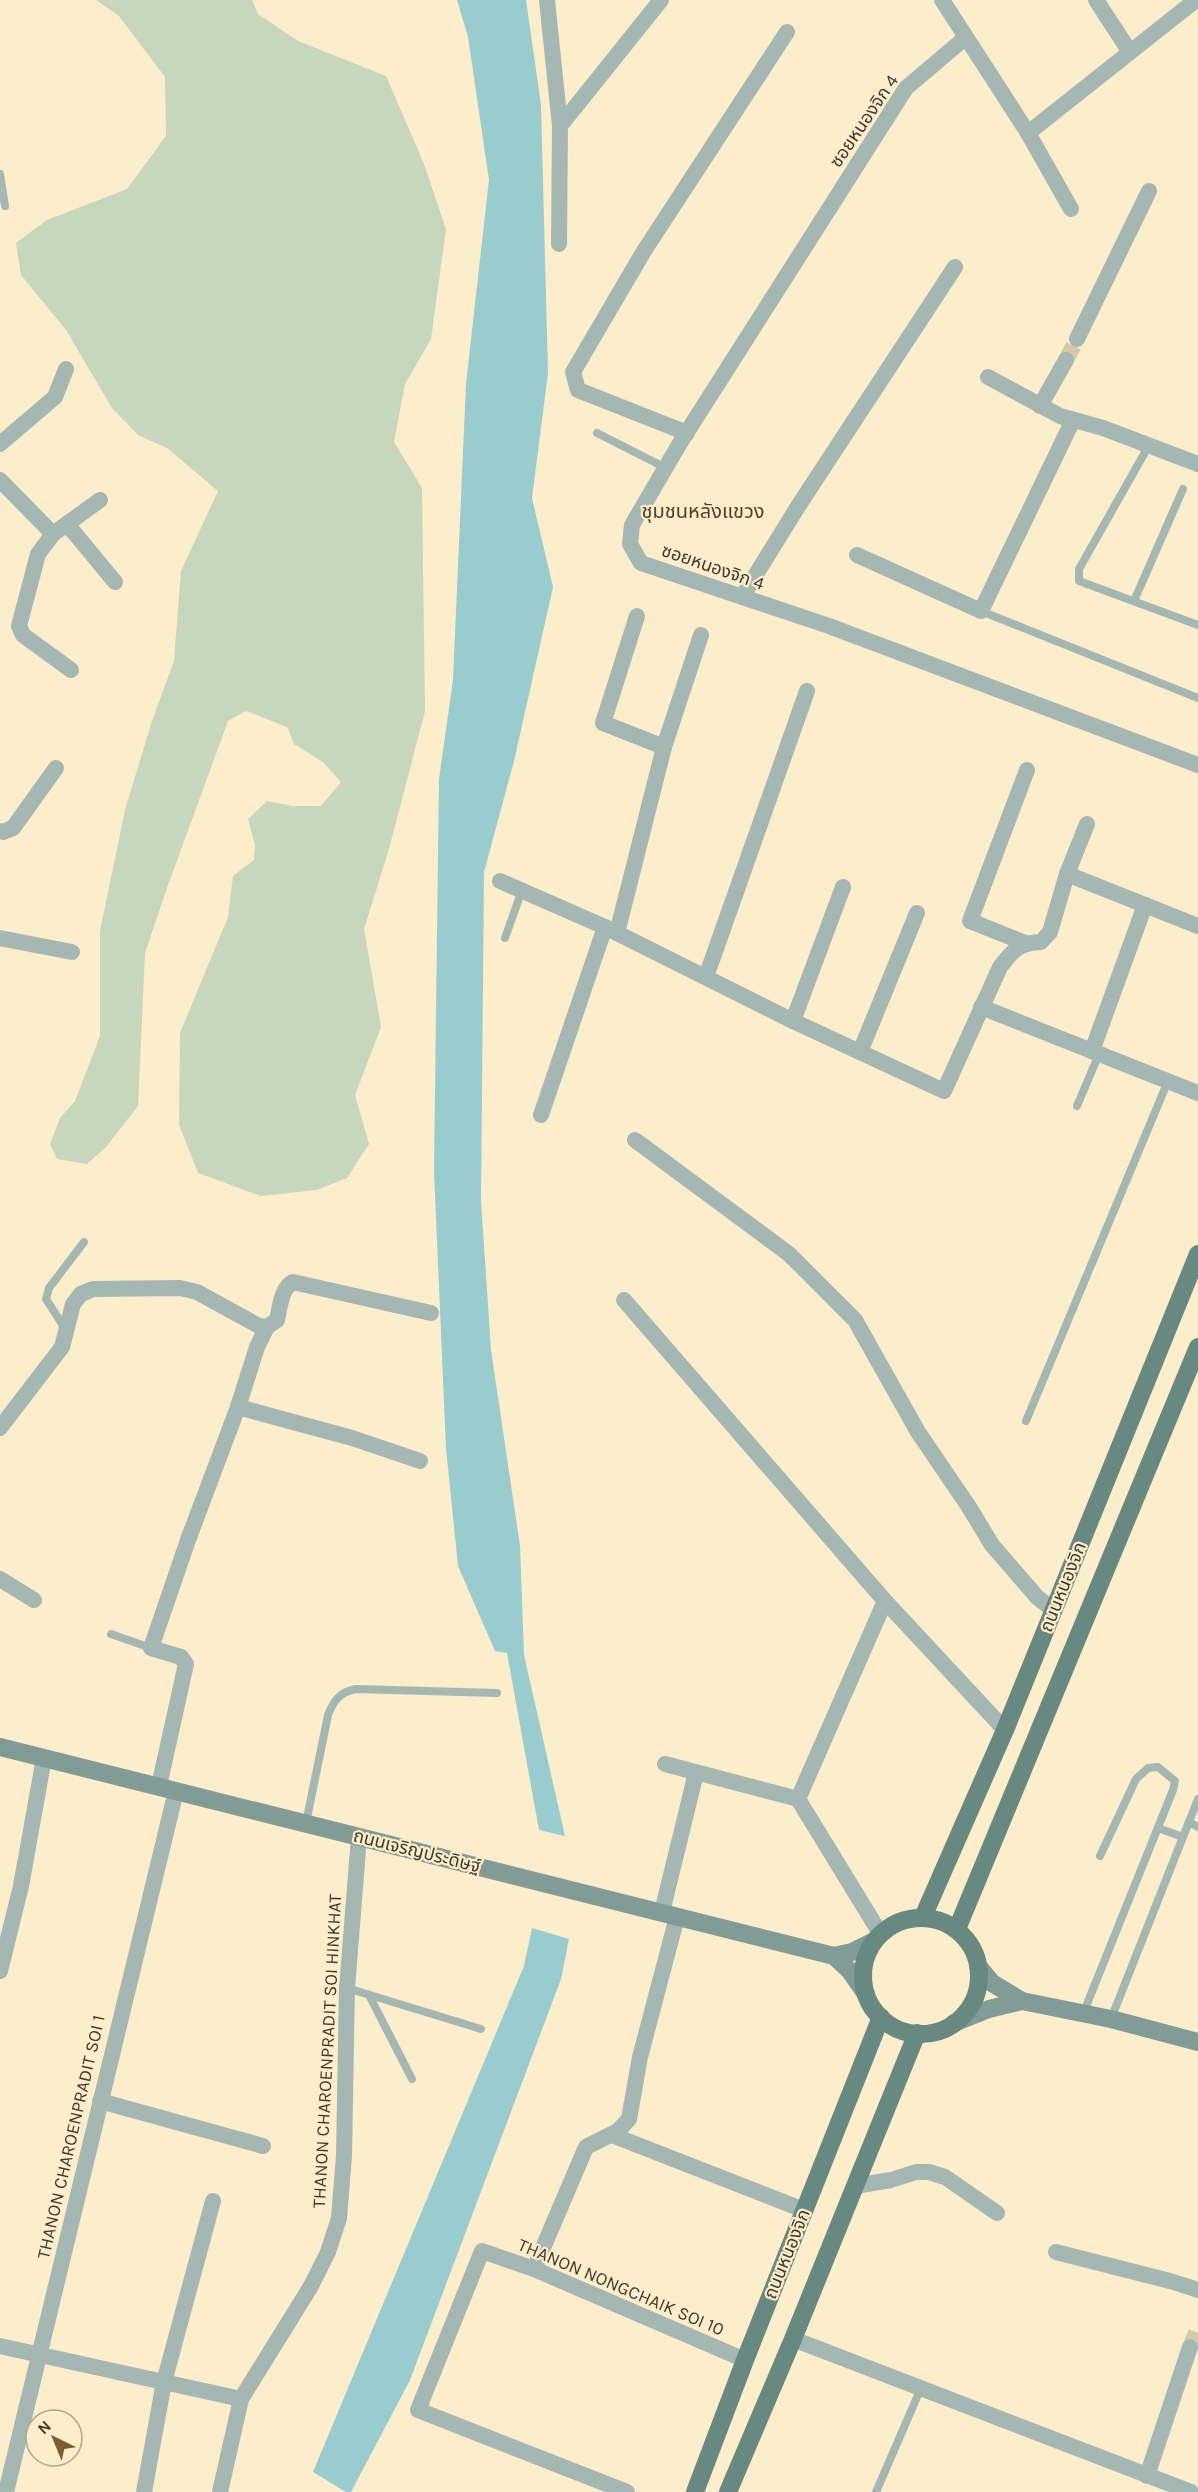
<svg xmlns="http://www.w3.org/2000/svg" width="1198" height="2492" font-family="Karla,'Noto Sans Thai',sans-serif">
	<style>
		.green { fill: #c6d7be }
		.water { fill: #98cccf }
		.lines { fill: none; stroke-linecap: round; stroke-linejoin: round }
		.street-tunnel { stroke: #d6c9ab; stroke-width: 16; stroke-dasharray: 16 8; stroke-linecap: butt }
		.lane { stroke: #a5b7b3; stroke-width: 8 }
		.street { stroke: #a5b7b3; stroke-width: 16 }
		.secondary { stroke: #819c96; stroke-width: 18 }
		.primary { stroke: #678982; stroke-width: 18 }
		.labels { text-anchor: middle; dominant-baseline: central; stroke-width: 4.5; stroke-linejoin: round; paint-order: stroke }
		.street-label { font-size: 18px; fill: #403a2d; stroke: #fcedcb }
		.neighbourhood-label { font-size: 20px; fill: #4f4226; stroke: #fcedcb }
	</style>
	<rect width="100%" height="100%" fill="#fcedcb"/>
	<path class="green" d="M96 0H252L258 14 298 41 386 76 424 164 446 229 431 339 405 384 394 442 422 488 425 711 389 849 364 929 381 1027 355 1095 369 1144 347 1178 316 1190 261 1196 198 1173 179 1125 180 1033 228 917 233 876 254 860 255 845 248 819 267 801 292 806H321L341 782 323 762 294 744 287 727 246 711 228 721 167 888 145 953 138 1106 106 1147 87 1164 57 1159 50 1144 60 1118 75 1101 100 1036V931L125 810 152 721 174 661 181 571 218 491 167 448 138 435 112 408 66 330 21 275 16 243 47 220 127 189 166 136 165 77 119 16Z"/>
	<g class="water">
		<path d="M457 0H526L541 105 548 373 532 498 553 587 514 761 484 872 481 1201 491 1350 520 1546 524 1655 565 1836 539 1830 507 1653 495 1651 458 1566 446 1448 434 1171 439 779 453 680 466 384 489 180 468 37Z"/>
		<path d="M532 1928 569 1939 561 1979 410 2380 351 2492H346L313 2472 524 1966Z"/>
	</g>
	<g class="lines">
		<g class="street-tunnel">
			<path d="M1066 360 1077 339"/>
			<path d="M1190 2347 1198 2328"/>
		</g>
		<g class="lane">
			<path d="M0 174 5 206"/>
			<path d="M597 433 666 468"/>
			<path d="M1148 447 1079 569V581L1198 625"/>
			<path d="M1134 601 1183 489"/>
			<path d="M981 611 1198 698"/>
			<path d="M505 938 522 890"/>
			<path d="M1077 1106 1099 1054"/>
			<path d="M66 1330 46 1299 49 1288 84 1242"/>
			<path d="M1026 1421 1168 1081"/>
			<path d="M111 1634 151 1648"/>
			<path d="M1189 1822 1198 1827"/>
			<path d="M306 1823 328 1715C334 1700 340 1692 356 1689L497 1693"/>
			<path d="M1158 1828 1183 1837"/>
			<path d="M347 1988 481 2029"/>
			<path d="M369 1995 412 2079"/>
			<path d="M1083 2014 1173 1790 1175 1781 1158 1767 1148 1768 1136 1779 1100 1856"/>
			<path d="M1111 2019 1198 1799"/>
			<path d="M876 2492 921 2388"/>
		</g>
		<g class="street">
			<path d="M547 0 560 126 559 244"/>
			<path d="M942 0 1028 133 1071 209"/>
			<path d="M1096 0 1130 52"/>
			<path d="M965 38 906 88 680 443 632 525 630 544 641 563 829 626 1198 765"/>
			<path d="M560 126 661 0"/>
			<path d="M1028 133 1196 0"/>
			<path d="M1077 339 1149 191"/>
			<path d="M988 377 1060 416 1103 428 1198 464"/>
			<path d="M1040 406 1066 360"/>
			<path d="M687 433 578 390 573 372 644 251 787 32"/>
			<path d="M0 444 55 397 66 369"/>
			<path d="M0 480 53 534 100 500"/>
			<path d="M67 524 115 582"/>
			<path d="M53 534 38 554 19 626 23 635 71 670"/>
			<path d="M857 555 981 611 1073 420"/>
			<path d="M742 597 797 508 955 267"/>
			<path d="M637 616 603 723 664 747"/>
			<path d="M0 831 3 832 13 828 56 768"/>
			<path d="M1067 874 1198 926"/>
			<path d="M500 881 605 927 793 1021 944 1091 1000 967C1013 950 1019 943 1041 942L1050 932 1067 874 1087 824"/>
			<path d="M617 933 664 747 701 635"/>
			<path d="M0 938 72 952"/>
			<path d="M1025 943 970 921 1027 770"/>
			<path d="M706 977 807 691"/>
			<path d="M981 1007 1198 1093"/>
			<path d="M793 1021 843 887"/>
			<path d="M1092 1051 1145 905"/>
			<path d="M860 1052 917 913"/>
			<path d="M541 1115 605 927"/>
			<path d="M635 1140 789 1254 855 1320 918 1432 969 1507 992 1545 1037 1597 1053 1610"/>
			<path d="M624 1300 885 1601 1005 1730"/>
			<path d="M238 1407 352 1438 420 1461"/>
			<path d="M0 1428 62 1347 73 1304 81 1294 93 1289 180 1288 197 1292 259 1326 267 1327 277 1320C280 1308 281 1288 293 1282L431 1313"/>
			<path d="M0 1579 34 1600"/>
			<path d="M665 1764 798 1799 885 1601"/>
			<path d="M159 1786 186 1664 181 1657 151 1648 188 1540 238 1407 257 1347 267 1327"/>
			<path d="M798 1799 880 1933"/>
			<path d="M662 1912 696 1773"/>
			<path d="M0 1971 21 1886 44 1758"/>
			<path d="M100 2101 263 2146"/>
			<path d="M612 2135 804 2210"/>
			<path d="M855 2186 891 2180 916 2172H929L945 2177 997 2213"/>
			<path d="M1056 2252 1170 2281 1198 2290"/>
			<path d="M534 2269 586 2147 618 2131 629 2119 640 2057 677 1917"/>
			<path d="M793 2339 1191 2492"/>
			<path d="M0 2346 241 2399"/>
			<path d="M1147 2476 1190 2347"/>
			<path d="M6 2492 176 1791"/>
			<path d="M144 2492 164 2382 213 2201"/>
			<path d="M220 2492 241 2399 311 2286 328 2252 339 2218 344 2156 347 1988 359 1837"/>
			<path d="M627 2492 418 2410 482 2251 534 2269 745 2360"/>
		</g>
		<g class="secondary">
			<path d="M0 1747 834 1956 852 1952 874 1941"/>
			<path d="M834 1956 850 1971 866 1994"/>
			<path d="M978 1966 992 1983 1022 2001 1111 2019 1198 2042"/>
			<path d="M954 2023 989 2009 1022 2001"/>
		</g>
		<g class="primary">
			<path d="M923 1917 1005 1730 1198 1254"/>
			<circle cx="921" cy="1976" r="58"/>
			<path d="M957 1929 1198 1347"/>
			<path d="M695 2492 745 2360 881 2017"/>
			<path d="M728 2492 793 2339 917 2033"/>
		</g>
	</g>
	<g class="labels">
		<g class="street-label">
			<text transform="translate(864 121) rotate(-56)">ซอยหนองจิก 4</text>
			<text transform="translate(713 567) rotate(19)">ซอยหนองจิก 4</text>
			<text transform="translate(1063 1587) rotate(-68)">ถนนหนองจิก</text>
			<text transform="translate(417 1851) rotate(14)">ถนนเจริญประดิษฐ์</text>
			<text transform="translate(327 2051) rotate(-87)">THANON CHAROENPRADIT SOI HINKHAT</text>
			<text transform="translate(71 2137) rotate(-77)">THANON CHAROENPRADIT SOI 1</text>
			<text transform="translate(787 2254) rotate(-68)">ถนนหนองจิก</text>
			<text transform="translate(621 2287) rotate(23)">THANON NONGCHAIK SOI 10</text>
		</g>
		<g class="neighbourhood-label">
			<text x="703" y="511">ชุมชนหลังแขวง</text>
		</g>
	</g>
	<g transform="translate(54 2438) rotate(317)"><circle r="28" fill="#fcedcb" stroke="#b1a58c" stroke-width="1.5"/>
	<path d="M0-4.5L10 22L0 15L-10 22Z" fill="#795e30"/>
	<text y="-9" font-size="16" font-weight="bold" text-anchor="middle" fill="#403a2d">N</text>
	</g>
</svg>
